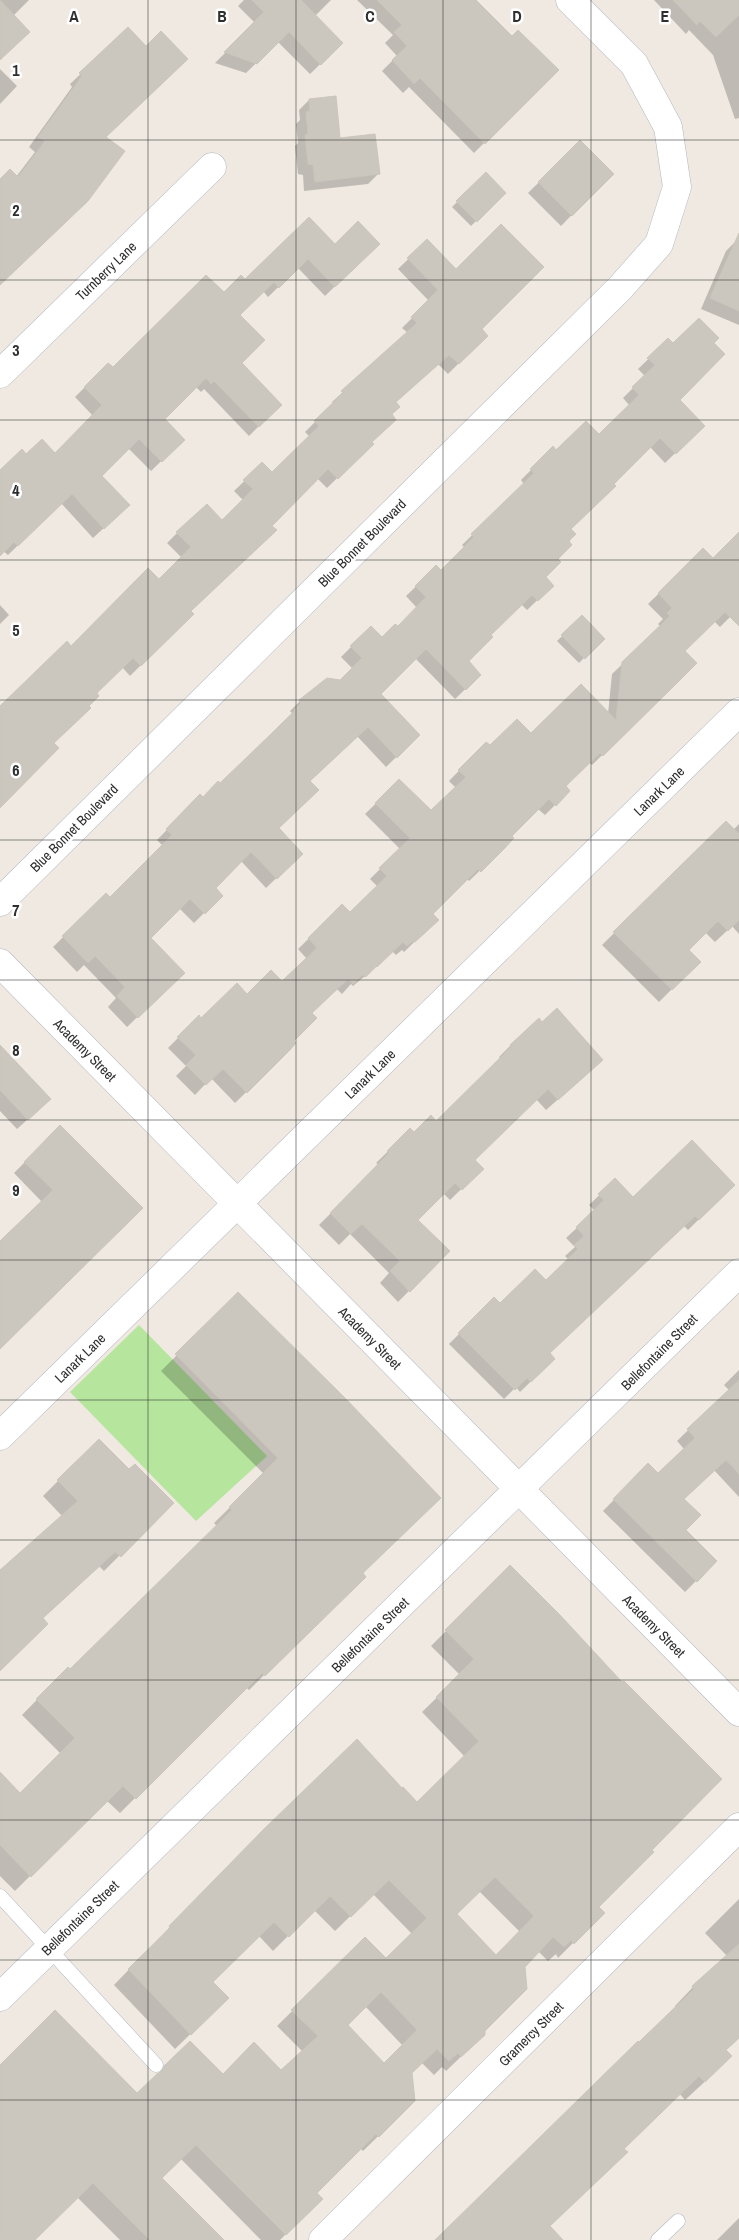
<svg xmlns="http://www.w3.org/2000/svg" width="739" height="2240" font-family="'Archivo Narrow',sans-serif">
	<style>
		.green { fill: #b6e59e }
		.shadow { fill: #0003; fill-rule: evenodd }
		.building { fill: #cbc7bf; stroke: #cbc5ba; fill-rule: evenodd }
		.lines { fill: none; stroke-linecap: round; stroke-linejoin: round }
		.lane-casing { stroke: #b4b7c1; stroke-width: 15 }
		.street-casing { stroke: #b4b7c1; stroke-width: 29 }
		.secondary-casing { stroke: #b4b7c1; stroke-width: 29 }
		.lane { stroke: #fff; stroke-width: 14 }
		.street { stroke: #fff; stroke-width: 28 }
		.secondary { stroke: #fff; stroke-width: 28 }
		.grid { fill: none; stroke: #2e2e2e; stroke-width: 1; stroke-opacity: 0.55 }
		.labels { text-anchor: middle; dominant-baseline: central; stroke-width: 5; stroke-linejoin: round; paint-order: stroke }
		.street-label { font-size: 14px; fill: #2e2e2e; stroke: #fff }
		.grid-label { font-size: 16px; text-anchor: middle; font-weight: bold; fill: #2e2e2e; stroke: #fff; stroke-width: 5; stroke-linejoin: round; paint-order: stroke }
	</style>
	<rect width="100%" height="100%" fill="#efe9e1"/>
	<path class="green" d="M139 1325 267 1456 196 1521 70 1392Z"/>
	<g class="shadow">
		<path d="M0 0H29L13 16 0 59Z"/>
		<path d="M244 0H331L315 16 342 43 310 74 278 42 246 73 215 63 255 23 238 6Z"/>
		<path d="M357 0H475L512 38 557 70 474 153 409 87 403 93 382 71 397 56 385 43 393 35Z"/>
		<path d="M654 0H739V118L735 119 713 55 689 30 686 34Z"/>
		<path d="M128 29 105 137 0 284V181L16 177 35 152 29 147 72 87 70 84Z"/>
		<path d="M0 69 17 86 0 104Z"/>
		<path d="M309 100 339 140 378 174 368 184 304 191 303 175 298 174 295 146 298 143 296 124 300 120 299 110Z"/>
		<path d="M580 142 612 174 561 226 528 193Z"/>
		<path d="M486 174 505 193 471 226 452 207Z"/>
		<path d="M427 241 480 329 486 336 448 374 438 364 395 402 390 415 370 442 372 444 327 488 317 478 189 611 192 614 130 676 122 667 95 693 0 808V709L71 647 159 581 182 558 167 543 177 533 222 522 243 500 234 491 262 464 272 474 310 437 305 432 333 404 332 402 408 333 402 328 429 301 398 269Z"/>
		<path d="M736 241 739 242V325L701 309 726 251Z"/>
		<path d="M378 244 325 296 298 268 268 297 263 291 239 315 240 363 280 405 249 436 204 389 201 392 196 387 163 419 183 440 151 471 128 448 100 476 118 515 93 538 61 503 8 555 3 551 0 554V472L26 455 55 454 93 416 75 397 108 364 113 369 245 281 335 245Z"/>
		<path d="M668 340 678 400 703 426 665 463 650 447 569 529 567 541 544 577 552 586 527 610 521 604 489 635 467 662 480 675 455 699 415 658 379 694 419 735 386 767 357 736 309 782 277 828 291 864 266 888 241 861 214 888 221 896 194 923 179 908 149 938 183 973 127 1027 108 1007 116 998 84 965 77 972 53 947 106 895 110 899 163 846 157 840 200 796 203 798 220 785 292 713 290 711 300 701 341 681 353 669 341 657 371 627 382 639 398 628 417 608 406 596 436 567 441 571 465 548 462 545 524 484 521 480 553 448 556 451 599 436 630 406 623 398 645 376 638 369Z"/>
		<path d="M739 534V608L720 627 714 621 684 651 666 693 592 765 589 762 564 787 569 791 545 815 538 809 510 836 492 859 469 881 467 879 431 914 437 920 404 952 402 950 396 955 392 951 366 977 365 976 353 986 351 984 342 994 336 988 311 1013 288 1051 235 1103 211 1078 195 1095 176 1076 186 1066 168 1048 199 1017 201 1019 247 995 282 983 307 959 298 949 342 906 350 914 378 887 370 879 400 849 365 814 399 781 431 812 456 788 449 781 486 743 490 747 608 714 612 674 661 627 658 624 663 619 648 604 703 550 713 560Z"/>
		<path d="M0 605 9 615 0 624Z"/>
		<path d="M582 617 603 639 579 663 557 641Z"/>
		<path d="M726 822 733 830 739 824V934L732 926 715 942 705 932 687 950 699 962 659 1002 602 945Z"/>
		<path d="M510 1046 590 1071 546 1110 536 1099 474 1160 482 1169 450 1200 443 1193 417 1220 449 1251 398 1302 380 1283 389 1273 350 1234 339 1245 319 1225 379 1165 376 1163 410 1130 414 1133 436 1123 501 1059 499 1057Z"/>
		<path d="M0 1047 39 1109 17 1129 0 1111Z"/>
		<path d="M60 1127 141 1208 0 1348V1243L42 1202 14 1173Z"/>
		<path d="M615 1180 633 1199 734 1185 688 1230 684 1226 548 1353 554 1359 520 1392 516 1387 504 1399 449 1344 494 1299 500 1305 546 1282 569 1260 565 1256 575 1247 566 1238 595 1211 589 1205Z"/>
		<path d="M238 1294 362 1574 349 1592 249 1690 246 1687 120 1813 106 1800 15 1891 0 1876V1784L20 1795 61 1754 22 1715 68 1668 70 1671 217 1526 214 1523 264 1474 161 1371Z"/>
		<path d="M739 1370V1497L714 1470 683 1499 684 1530 716 1561 685 1592 603 1511 648 1465 658 1475 685 1450 677 1441 729 1390 724 1385Z"/>
		<path d="M98 1441 129 1471 172 1503 104 1571 99 1566 41 1619 0 1670V1572L62 1516 43 1496Z"/>
		<path d="M510 1567 597 1907 603 1913 558 1958 556 1954 548 1961 538 1951 523 1966 484 2031 468 2050 446 2071 442 2067 434 2075 422 2063 411 2073 414 2101 363 2151 360 2148 315 2193 321 2199 280 2240H261L181 2159 161 2178 222 2240H120L77 2197 33 2240H0V2066L137 2095 190 2042 223 2075 281 2072 303 2052 277 2026 365 1939 386 1959 412 1934 373 1894 335 1931 314 1910 273 1951 259 1936 212 1982V2013L175 2049 114 1985 249 1845 402 1790 417 1804 465 1757 422 1712 460 1675 431 1646ZM479 1891 520 1932 496 1957 455 1915ZM365 2006 403 2046 384 2065 347 2025Z"/>
		<path d="M739 1899V2038L725 2051 712 2075 685 2100 679 2093 623 2149 548 2227 549 2240H437L676 2008 675 2006 693 1987 727 1956 705 1933Z"/>
		<path d="M739 2218V2240H717Z"/>
	</g>
	<g class="building">
		<path d="M0 0 30 32 0 60Z"/>
		<path d="M252 0H301L343 43 321 65 289 32 257 64 224 52 264 12Z"/>
		<path d="M377 0H476L512 36 518 30 559 70 485 144 420 78 414 84 392 60 407 46 394 32 402 25Z"/>
		<path d="M673 0H739V15L716 37 700 21 697 25Z"/>
		<path d="M128 27 146 46 161 31 188 59 106 137 125 151 88 201 0 285V179L10 169 18 177 45 141 38 137 82 76 79 73Z"/>
		<path d="M336 96 340 138 375 134 380 174 315 182 313 165 308 164 305 135 308 134 306 112 310 111 309 99Z"/>
		<path d="M580 140 614 174 572 216 538 182Z"/>
		<path d="M486 172 506 193 477 222 456 201Z"/>
		<path d="M309 217 335 244 358 221 380 244 335 287 308 259 279 288 274 282 240 315 265 340 242 363 282 405 259 427 214 381 211 384 206 378 165 419 185 440 162 462 139 439 102 476 130 505 104 529 72 494 18 546 14 542 0 556V470L22 449 26 454 42 439 55 453 102 405 84 387 108 363 113 367 206 275 224 292 241 275 245 279Z"/>
		<path d="M501 224 544 267 482 329 488 336 459 364 449 355 396 402 400 407 392 414 396 420 372 442 374 444 338 479 328 469 272 526 277 530 191 611 194 614 141 666 133 658 97 693 99 696 89 706 91 708 54 743 59 748 0 808V706L67 641 71 646 148 568 159 579 191 547 176 532 207 504 222 520 253 489 243 480 262 462 272 472 319 426 314 421 343 393 341 391 417 323 411 317 438 290 407 258 427 239 456 269Z"/>
		<path d="M739 233V311L710 298Z"/>
		<path d="M699 318 719 338 714 343 725 354 680 400 705 426 676 454 660 438 614 484 616 486 571 529 576 534 569 541 572 545 558 559 561 562 546 577 554 586 538 601 532 595 491 635 493 637 469 661 481 675 466 690 426 649 381 694 420 735 397 758 368 727 310 781 319 790 279 828 303 854 277 879 251 852 216 888 223 896 205 914 190 899 151 938 185 973 138 1018 117 996 125 987 95 956 88 963 62 936 106 893 110 897 172 835 166 829 200 794 203 797 218 781 220 783 295 711 294 710 301 703 299 700 327 678 340 680 362 658 350 646 371 626 382 637 395 624 398 626 426 597 415 586 436 565 441 570 474 537 471 534 534 473 530 469 553 446 556 450 586 421 599 434 639 395 632 387 655 365 647 358 668 338 673 343Z"/>
		<path d="M739 532V626L725 612 685 651 697 663 678 682 603 756 600 753 566 786 570 791 556 806 549 799 512 836 514 838 504 849 481 872 478 869 433 914 439 920 415 942 413 941 407 946 403 942 377 967 376 966 365 977 362 975 353 984 348 979 312 1013 317 1018 294 1041 296 1043 289 1051 247 1093 223 1069 206 1085 186 1065 196 1055 177 1037 199 1015 201 1018 237 983 247 994 271 970 282 981 317 948 308 938 342 904 350 912 387 876 379 868 410 838 375 803 399 779 431 810 466 777 458 770 486 742 490 745 517 719 531 733 581 684 616 720 622 662 670 616 667 613 672 608 658 593 703 548 713 558Z"/>
		<path d="M582 615 605 639 585 659 561 635Z"/>
		<path d="M726 821 739 834V920L728 931 718 921 689 950 701 962 672 990 613 932Z"/>
		<path d="M557 1008 603 1060 558 1100 548 1089 475 1160 484 1169 462 1190 455 1183 418 1220 450 1251 410 1292 390 1271 400 1261 362 1224 351 1234 330 1213 389 1153 387 1151 410 1128 414 1132 431 1115 436 1121 511 1047 510 1045 539 1018 542 1022Z"/>
		<path d="M0 1045 51 1099 28 1120 0 1090Z"/>
		<path d="M60 1125 143 1208 0 1349V1241L53 1190 24 1162Z"/>
		<path d="M692 1140 735 1185 699 1220 695 1216 550 1353 555 1359 531 1382 527 1378 515 1390 458 1333 494 1297 500 1303 535 1269 546 1280 578 1249 574 1245 584 1236 576 1227 604 1200 598 1194 615 1178 633 1197Z"/>
		<path d="M238 1292 344 1397 441 1498 363 1573 366 1577 265 1676 262 1673 136 1799 123 1786 31 1877 0 1845V1772L20 1793 75 1738 36 1699 68 1667 70 1669 232 1510 229 1507 278 1458 175 1354Z"/>
		<path d="M739 1380V1474L726 1460 684 1499 701 1515 686 1530 717 1561 697 1582 613 1499 648 1463 658 1473 695 1438 687 1429Z"/>
		<path d="M99 1439 129 1469 135 1464 174 1503 121 1557 115 1552 43 1618 48 1624 0 1671V1570L78 1501 57 1480Z"/>
		<path d="M510 1565 560 1615 622 1682 624 1681 722 1779 652 1850 654 1852 599 1907 605 1913 574 1944 571 1940 564 1947 553 1937 525 1967 527 1989 485 2031V2035L461 2057 458 2053 449 2061 437 2049 412 2073 415 2101 379 2137 376 2134 317 2193 323 2199 286 2235 196 2145 162 2178 224 2240H150L93 2183 35 2240H0V2065L55 2010 137 2093 157 2074 162 2071 164 2066 190 2041 223 2074 254 2042 281 2070 318 2036 291 2010 365 1937 386 1958 427 1918 389 1880 351 1917 330 1896 289 1937 274 1922 213 1982 229 1998 191 2035 128 1969 170 1928 169 1926 264 1829 357 1739 402 1788 403 1787 417 1802 479 1741 436 1697 474 1659 445 1630ZM495 1877 534 1916 496 1955 457 1914ZM381 1992 417 2030 384 2063 348 2025Z"/>
		<path d="M739 1944V2038L726 2050 732 2056 705 2082 699 2076 624 2149 628 2152 550 2226 563 2240H435L638 2041 639 2042 694 1989 692 1986Z"/>
	</g>
	<g class="lines">
		<g class="lane-casing">
			<g id="lane">
				<path d="M0 1896 156 2065"/>
				<path d="M658 2240 678 2221"/>
			</g>
		</g>
		<g class="street-casing">
			<g id="street">
				<path d="M0 374 212 167"/>
				<path d="M0 902 621 287 659 244 677 187 668 127 634 64 570 0"/>
				<path d="M0 1436 739 712"/>
				<path d="M0 1997 739 1273"/>
				<path d="M323 2240 739 1827"/>
			</g>
		</g>
		<g class="secondary-casing">
			<path id="secondary" d="M0 963 739 1712"/>
		</g>
		<use href="#lane" class="lane"/>
		<use href="#street" class="street"/>
		<use href="#secondary" class="secondary"/>
	</g>
	<path class="grid" d="M148 0V2240M296 0V2240M443 0V2240M591 0V2240M0 140H739M0 280H739M0 420H739M0 560H739M0 700H739M0 840H739M0 980H739M0 1120H739M0 1260H739M0 1400H739M0 1540H739M0 1680H739M0 1820H739M0 1960H739M0 2100H739"/>
	<g class="labels">
		<g class="street-label">
			<text transform="translate(106 271) rotate(-44)">Turnberry Lane</text>
			<text transform="translate(362 543) rotate(-45)">Blue Bonnet Boulevard</text>
			<text transform="translate(659 791) rotate(-44)">Lanark Lane</text>
			<text transform="translate(74 828) rotate(-45)">Blue Bonnet Boulevard</text>
			<text transform="translate(85 1050) rotate(45)">Academy Street</text>
			<text transform="translate(370 1074) rotate(-44)">Lanark Lane</text>
			<text transform="translate(370 1338) rotate(45)">Academy Street</text>
			<text transform="translate(659 1352) rotate(-45)">Bellefontaine Street</text>
			<text transform="translate(80 1358) rotate(-44)">Lanark Lane</text>
			<text transform="translate(654 1626) rotate(45)">Academy Street</text>
			<text transform="translate(370 1635) rotate(-44)">Bellefontaine Street</text>
			<text transform="translate(80 1918) rotate(-44)">Bellefontaine Street</text>
			<text transform="translate(531 2034) rotate(-45)">Gramercy Street</text>
		</g>
	</g>
	<g class="grid-label">
		<text x="74" y="22">A</text>
		<text x="222" y="22">B</text>
		<text x="370" y="22">C</text>
		<text x="517" y="22">D</text>
		<text x="665" y="22">E</text>
		<text x="16" y="76">1</text>
		<text x="16" y="216">2</text>
		<text x="16" y="356">3</text>
		<text x="16" y="496">4</text>
		<text x="16" y="636">5</text>
		<text x="16" y="776">6</text>
		<text x="16" y="916">7</text>
		<text x="16" y="1056">8</text>
		<text x="16" y="1196">9</text>
	</g>
</svg>
